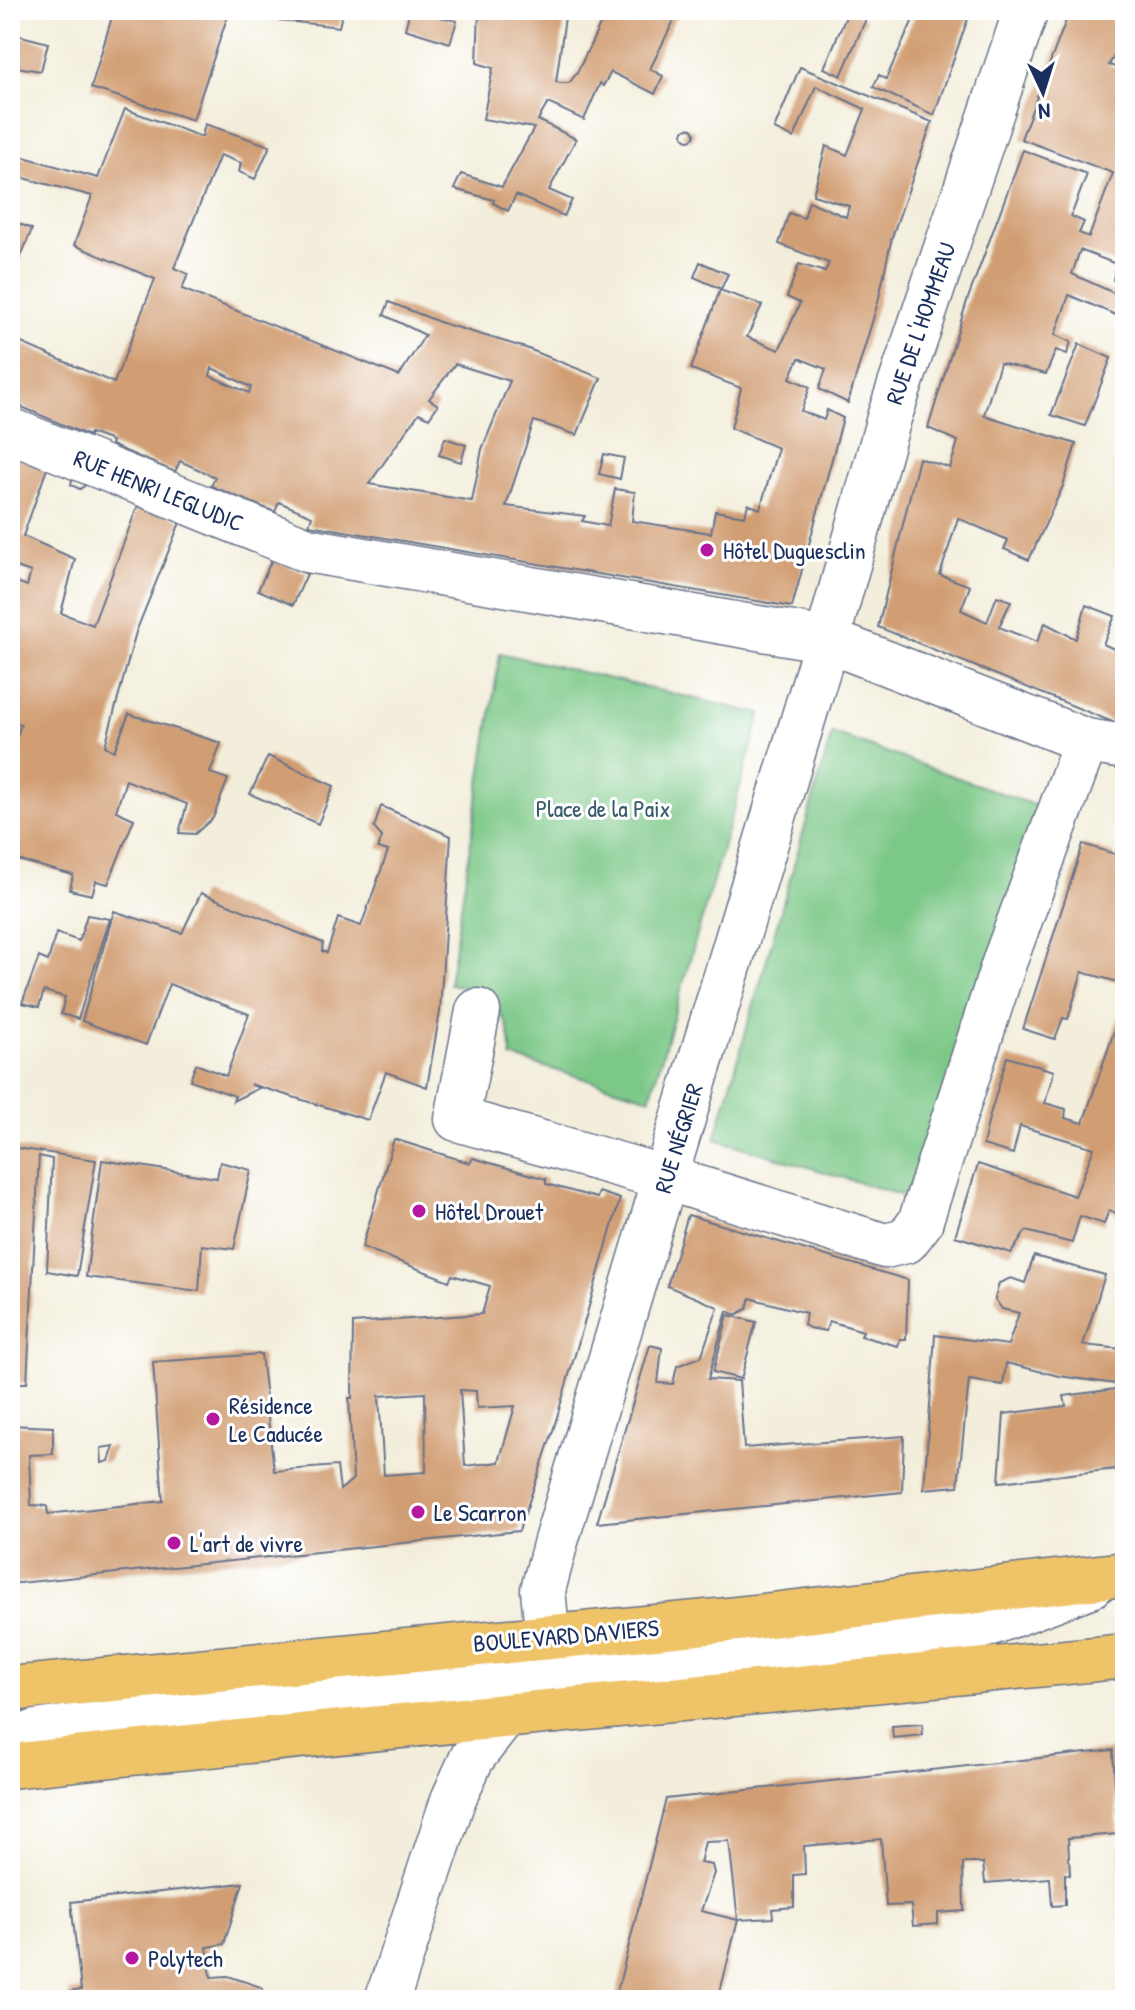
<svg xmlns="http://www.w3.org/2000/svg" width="1135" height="2010" font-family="'Patrick Hand',sans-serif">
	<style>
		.park { fill: #7bc887; stroke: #4b7c72; stroke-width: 2 }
		.building { fill: #d19e73; fill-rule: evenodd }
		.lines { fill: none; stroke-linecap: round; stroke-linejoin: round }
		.minor-casing { stroke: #67728a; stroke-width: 47 }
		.major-casing { stroke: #67728a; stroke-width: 47 }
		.minor { stroke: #fff; stroke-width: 44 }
		.major { stroke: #efc469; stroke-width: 44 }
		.poi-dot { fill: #b5179e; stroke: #fff; stroke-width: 3 }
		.labels { text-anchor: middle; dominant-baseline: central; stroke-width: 6; stroke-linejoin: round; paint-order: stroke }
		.street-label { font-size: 24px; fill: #1b2f5e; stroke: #fff }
		.poi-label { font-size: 24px; fill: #1b2f5e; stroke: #fff; text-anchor: start }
		.park-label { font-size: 24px; fill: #385d6a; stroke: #fff }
	</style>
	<rect width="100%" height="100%" fill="#fff"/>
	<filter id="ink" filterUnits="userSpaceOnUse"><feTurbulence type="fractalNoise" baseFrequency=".0125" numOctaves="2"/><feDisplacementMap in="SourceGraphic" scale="16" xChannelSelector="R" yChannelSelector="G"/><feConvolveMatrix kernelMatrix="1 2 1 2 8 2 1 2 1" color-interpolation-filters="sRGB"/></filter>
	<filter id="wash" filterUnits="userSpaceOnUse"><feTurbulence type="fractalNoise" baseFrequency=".006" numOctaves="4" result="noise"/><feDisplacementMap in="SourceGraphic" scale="32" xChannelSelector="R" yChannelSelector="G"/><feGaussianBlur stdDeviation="1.8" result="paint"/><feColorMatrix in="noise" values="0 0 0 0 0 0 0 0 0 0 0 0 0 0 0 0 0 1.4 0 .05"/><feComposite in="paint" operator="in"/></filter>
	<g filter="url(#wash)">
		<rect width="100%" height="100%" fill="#f3eedb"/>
		<g class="park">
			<path d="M500 653 761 714 650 1098 511 1057C512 1015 490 989 449 984Z"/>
			<path d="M832 733 1051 811 910 1198 715 1139Z"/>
		</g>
		<g id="blocks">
			<g class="building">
				<path d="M114 10H244L241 16 229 12 193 120 91 88Z"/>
				<path d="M252 10H343L339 27 278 20Z"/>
				<path d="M410 10 457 21 450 43 405 29Z"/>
				<path d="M479 10H566L556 82 561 83H569L577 73 607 10H679L650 69 663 76 655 94 611 72 603 86 600 83 584 120 548 103 538 120 576 139 549 190 572 200 564 216 516 195 508 211 493 203 494 200 454 189 461 174 502 187 534 128 483 119 493 68 477 63Z"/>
				<path d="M843 10H860L858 16 866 19 841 76 824 68 848 12Z"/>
				<path d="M931 10H971L934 115 873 87 879 75 886 79 917 11 930 13Z"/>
				<path d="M1070 10H1125V57L1115 54 1109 65 1125 70V285L1113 280 1116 264 1080 250 1072 274 1125 298V319L1069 295 1055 335 1071 342 1067 354 1056 350 1046 374 1000 363 984 415 1076 444 1063 486 1029 560 1004 549 1008 540 958 518 940 575 970 586 961 610 987 622 997 596 1011 601 999 627 1037 642 1045 623 1076 639 1086 605 1115 616 1103 644 1125 654V727L878 627 919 458 950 468 958 441 928 428 967 301 1023 150 1087 174 1071 216 1084 222 1079 233 1089 237 1113 173 1021 139Z"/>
				<path d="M10 33 48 43 41 71 10 66Z"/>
				<path d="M800 67 932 122 892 237 878 302 848 403 819 389 826 369 799 358 790 378 810 387 801 411 824 420 827 410 843 418 792 607 309 525 312 516 279 502 275 512 211 486 215 477 180 461 175 472 111 445 112 441 90 433 89 436 10 402V338L114 383 155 279 74 245 92 196 20 177 15 200 10 199V153L98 178 125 109 202 137 205 124 270 146 255 179 239 172 241 163 220 155 174 268 188 274 182 289 399 376 425 335 384 315 389 302 442 323 526 348 601 378 577 435 534 421 506 506 585 516 582 521 608 526 615 489 635 492 632 521 711 533 715 511 745 516 748 504 760 509 778 448 731 428 741 388 691 369 720 290 762 305 747 337 779 350 800 303 787 297 799 264 825 272 829 263 779 244 789 213 804 218 809 201 846 217 849 206 813 195 826 146 847 155 865 109 816 86 794 138 774 129ZM455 364 510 381 482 449 472 501 369 484 419 413 429 418 438 405 429 399ZM212 368 251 387 249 393 210 376Z"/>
				<circle cx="689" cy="134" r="6"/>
				<path d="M10 220 32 229 10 284Z"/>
				<path d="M700 262 728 274 721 289 694 277Z"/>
				<path d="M1079 344 1111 358 1085 426 1051 415Z"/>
				<path d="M445 438 466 445 461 462 439 455Z"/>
				<path d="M10 452 49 463 23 536 75 559 61 613 93 625 139 502 181 520 136 632 105 746 114 751 129 714 221 743 210 773 228 779 213 818 195 834 179 833 187 804 126 780 116 811 134 819 108 884 96 881 92 895 70 890 73 875 10 858V758L21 724 10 720V595L17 582 27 586 31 572 10 565Z"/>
				<path d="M604 454 624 458 620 479 599 474Z"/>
				<path d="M73 474 91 481 80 489 71 485Z"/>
				<path d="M272 559 307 574 293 605 258 590Z"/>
				<path d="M268 756 334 786 318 824 250 794Z"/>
				<path d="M381 806 451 836 440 1012 427 1087 386 1072 368 1120 250 1084 259 1088 233 1101 235 1096 190 1080 196 1064 226 1076 249 1014 169 984 146 1045 82 1021 114 911 182 933 201 893 323 943 322 951 327 953 338 918 361 926 388 851 378 848 382 837 374 828Z"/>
				<path d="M1083 844 1115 854V859L1125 863V984L1082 972 1068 1019 1063 1018 1055 1039 1023 1029Z"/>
				<path d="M87 915 110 919 78 1019 61 1014 65 997 44 991 39 1007 22 1003 39 957 48 961 56 933 79 941Z"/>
				<path d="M1125 999V1217L1109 1210 1104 1224 1080 1216 1072 1243 1026 1231 1011 1253 955 1236 978 1164 1075 1196 1094 1148 1020 1126 1013 1154 983 1145 989 1118 1007 1057 1054 1071 1045 1103 1066 1109 1065 1118 1083 1123Z"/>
				<path d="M394 1139 470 1163 473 1158 546 1179V1184L597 1198 599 1192 620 1199 552 1434 519 1531 10 1584V1503H15L10 1425 53 1427V1454L29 1455 31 1505 47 1506 48 1514 163 1501 153 1362 261 1354 274 1471 337 1466 340 1490 353 1479 349 1398H352L353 1323 482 1314 490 1286 452 1275 449 1281 362 1247ZM460 1390 476 1391 477 1408 515 1406 499 1462 465 1466ZM425 1393 426 1472 384 1475 379 1396Z"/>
				<path d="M10 1147 96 1160 77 1276 47 1271 52 1159 39 1156 27 1383H10Z"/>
				<path d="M102 1160 217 1178 220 1162 251 1170 234 1249 202 1245 199 1291 86 1277Z"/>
				<path d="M688 1215 908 1280 906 1339H900L898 1346 861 1336 863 1331 829 1321 826 1331 809 1328 804 1325 806 1313 750 1298 747 1309 736 1315 727 1311 708 1379 739 1381 744 1448 904 1436 902 1492 597 1523 650 1345 662 1348 658 1383 673 1384 677 1366 701 1357 718 1307 667 1286Z"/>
				<path d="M1034 1256 1105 1275 1083 1345 1122 1349 1116 1384 1059 1376 1006 1363 1003 1385 969 1380 958 1486 924 1489 935 1335 1008 1345 1019 1313 1002 1309 995 1299 999 1283 1011 1278 1025 1283Z"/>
				<path d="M728 1315 756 1322 741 1379 713 1372Z"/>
				<path d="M1116 1389 1117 1399 1125 1398V1468L999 1482 1004 1414 1066 1406 1064 1396Z"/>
				<path d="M114 1446 109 1461 102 1463 101 1448Z"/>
				<path d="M922 1724 923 1735 893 1738 892 1726Z"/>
				<path d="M1113 1750 1118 1834 1068 1838 1070 1875 1065 1874V1905L1052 1906 1050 1878 985 1883 983 1863H963L964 1911 938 1913V1924L913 1926 911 1905 886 1906 881 1839 804 1846 805 1874 794 1875V1907L772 1909 773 1918 738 1920 729 1841 705 1842 700 1863 712 1865 714 1873 701 1911 738 1920 718 2000H615L666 1799Z"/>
				<path d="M1119 1846H1125V1867H1121Z"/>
				<path d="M243 1883 224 1944 207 1947 211 1977 228 1976 261 1987 269 2000H70L69 1992 81 1990 71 1902Z"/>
			</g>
		</g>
	</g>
	<g filter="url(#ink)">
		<use href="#blocks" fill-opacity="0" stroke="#67728a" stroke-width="2"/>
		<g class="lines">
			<g class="minor-casing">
				<g id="minor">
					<path d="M10 430 307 550 827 640 1086 741 1125 747"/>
					<path d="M478 1011 457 1119 666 1178 885 1246 906 1241 920 1223 1005 960 1086 741"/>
					<path d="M555 1711 543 1590 556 1541 827 640 889 418 1026 10"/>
					<path d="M10 1742 36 1732 177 1712 492 1677 547 1638"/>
					<path d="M387 2000 453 1800 472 1758 505 1716 550 1679 962 1634 1092 1585"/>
				</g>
			</g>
			<g class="major-casing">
				<g id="major">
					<path d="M10 1689 728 1620 1125 1574"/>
					<path d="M10 1766C381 1725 753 1694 1125 1656"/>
				</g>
			</g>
			<use href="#minor" class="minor"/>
			<use href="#major" class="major"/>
		</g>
	</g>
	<g class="poi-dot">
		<circle cx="707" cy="550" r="8"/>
		<circle cx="419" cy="1211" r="8"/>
		<circle cx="213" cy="1419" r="8"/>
		<circle cx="418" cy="1512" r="8"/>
		<circle cx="174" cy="1543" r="8"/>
		<circle cx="132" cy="1958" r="8"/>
	</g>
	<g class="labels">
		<g class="street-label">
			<text transform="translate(920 323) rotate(-71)">RUE DE L'HOMMEAU</text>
			<text transform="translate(159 490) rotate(22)">RUE HENRI LEGLUDIC</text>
			<text transform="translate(678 1138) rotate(-73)">RUE NÉGRIER</text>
			<text transform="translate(566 1635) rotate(-5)">BOULEVARD DAVIERS</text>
		</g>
		<g class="poi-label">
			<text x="723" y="550">Hôtel Duguesclin</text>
			<text x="435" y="1211">Hôtel Drouet</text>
			<text x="229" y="1405">Résidence<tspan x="229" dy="28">Le Caducée</tspan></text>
			<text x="434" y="1512">Le Scarron</text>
			<text x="190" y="1543">L'art de vivre</text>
			<text x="148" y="1958">Polytech</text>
		</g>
		<g class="park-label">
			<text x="603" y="808">Place de la Paix</text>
		</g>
	</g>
	<rect width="1135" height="2010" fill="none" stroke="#fff" stroke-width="40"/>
	<g transform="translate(1043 92) rotate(176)" stroke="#ffffff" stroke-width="6" paint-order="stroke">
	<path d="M0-6L14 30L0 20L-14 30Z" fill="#1b2f5e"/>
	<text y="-12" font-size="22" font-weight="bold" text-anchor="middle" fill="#1b2f5e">N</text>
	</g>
</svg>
